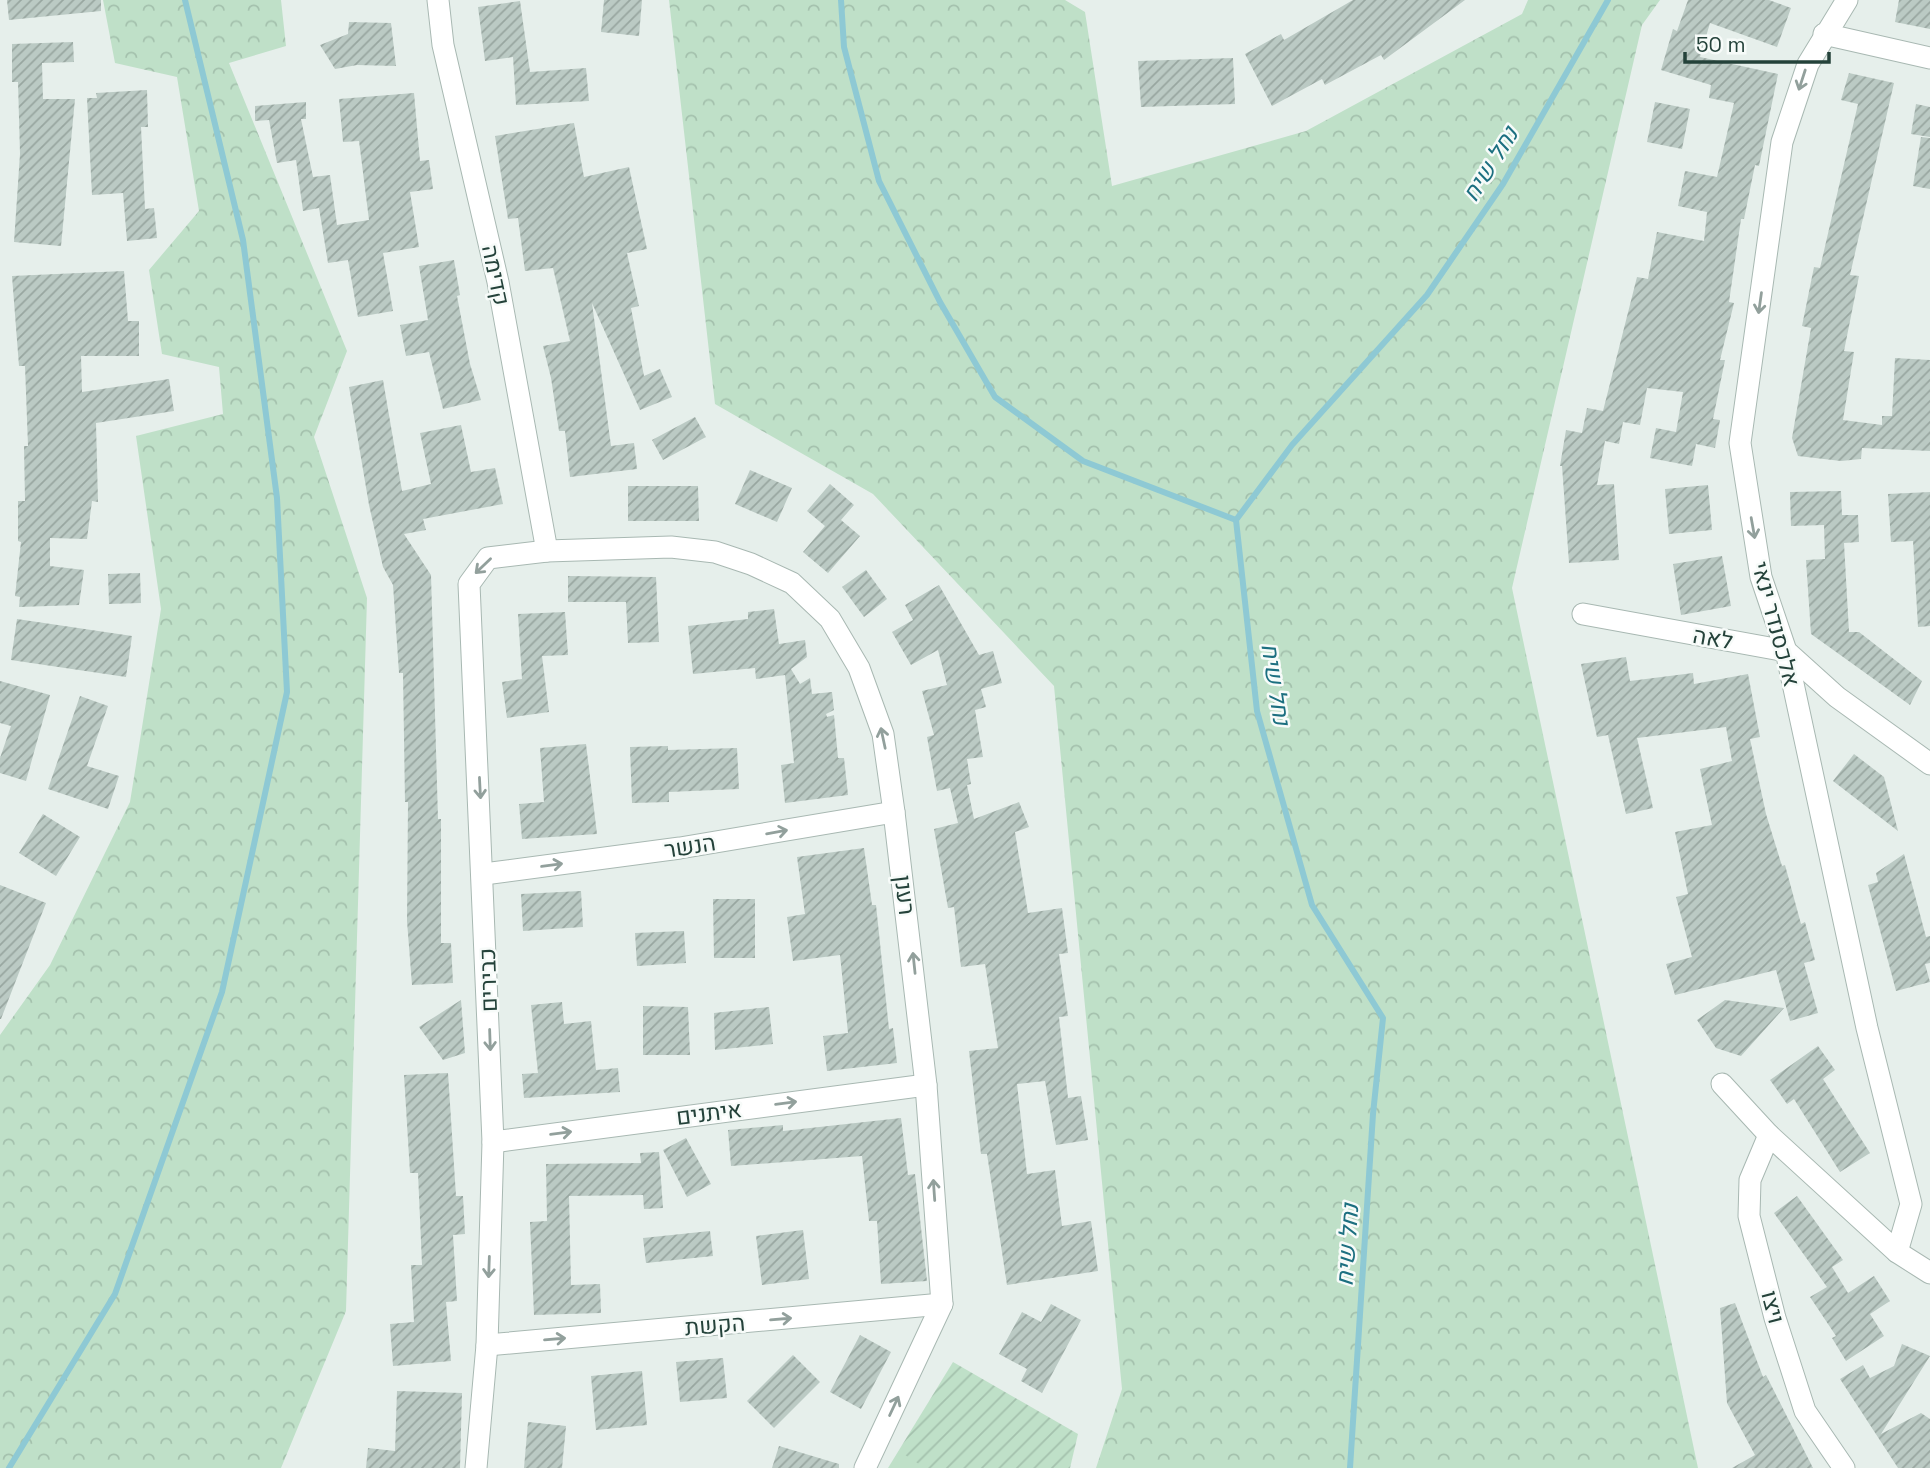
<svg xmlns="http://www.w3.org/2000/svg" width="1930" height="1468" font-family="'Space Grotesk',Heebo,sans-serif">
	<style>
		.forest { fill: url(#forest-crowns) }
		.garden { fill: url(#garden-furrows) }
		.pitch { fill: #bfe0c8 }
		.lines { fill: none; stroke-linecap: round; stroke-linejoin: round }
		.stream { stroke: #8ec9d4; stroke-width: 6 }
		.building { fill: url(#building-hatch) }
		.minor-casing { stroke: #a8b8b2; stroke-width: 23 }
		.tertiary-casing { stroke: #a8b8b2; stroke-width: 23 }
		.minor { stroke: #fff; stroke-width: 21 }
		.tertiary { stroke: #fff; stroke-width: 21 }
		.oneway { stroke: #92a09c }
		.labels { text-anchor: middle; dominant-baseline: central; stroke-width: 5; stroke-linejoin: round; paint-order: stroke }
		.street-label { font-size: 23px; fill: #24423a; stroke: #f7fbf9 }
		.water-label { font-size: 24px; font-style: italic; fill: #1c6f80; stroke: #f7fbf9 }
	</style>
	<defs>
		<pattern id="forest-crowns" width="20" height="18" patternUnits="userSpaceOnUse" patternTransform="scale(1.75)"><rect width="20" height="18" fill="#bfe0c8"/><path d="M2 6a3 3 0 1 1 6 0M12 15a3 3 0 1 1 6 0" fill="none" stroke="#a4c1ad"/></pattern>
		<pattern id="garden-furrows" width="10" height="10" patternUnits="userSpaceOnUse" patternTransform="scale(1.75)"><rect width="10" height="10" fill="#bfe0c8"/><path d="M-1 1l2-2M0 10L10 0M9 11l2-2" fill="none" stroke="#a4c1ad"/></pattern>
		<pattern id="building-hatch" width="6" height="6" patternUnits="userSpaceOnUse" patternTransform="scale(1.75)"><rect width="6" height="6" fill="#bbcac4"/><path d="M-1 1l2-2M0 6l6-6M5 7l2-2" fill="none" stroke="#98a6a0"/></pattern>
	</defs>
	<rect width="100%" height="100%" fill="#e6efeb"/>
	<g class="forest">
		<path d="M103 0H281L286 46 229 63 347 351 314 437 367 598 346 1311 281 1468H0V1035L50 965 130 802 161 609 136 436 223 414 219 367 162 354 149 270 199 211 177 77 115 63Z"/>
		<path d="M669 0H1065L1085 12 1112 186 1306 131 1522 14 1528 0H1660L1642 25 1512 588 1698 1468H1096L1122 1389 1054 686 873 494 715 404Z"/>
	</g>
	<path class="garden" d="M953 1362 1078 1434 1070 1468H888Z"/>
	<path class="pitch" d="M899 1451 925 1468H890Z"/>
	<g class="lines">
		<g class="stream">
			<path d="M841 0 844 47 879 181 940 302 995 397 1083 461 1236 520"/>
			<path d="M9 1468 115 1294 222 992 287 692 277 498 243 240 185 0"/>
			<path d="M1350 1468 1373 1114 1383 1018 1312 905 1257 711 1236 520 1292 445 1427 295 1503 184 1608 0"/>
		</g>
	</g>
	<g class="building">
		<path d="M7 0H101V11L9 20Z"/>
		<path d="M604 0H642L639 36 601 32Z"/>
		<path d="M1353 0H1465L1384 60 1381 55 1325 85 1322 79 1272 106 1245 54 1281 34 1284 40Z"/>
		<path d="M1688 0H1769L1791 8 1777 47 1710 23 1700 57 1778 74 1759 166 1755 165 1744 219H1741L1729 302 1734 303 1720 360H1725L1713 419 1720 420 1715 448 1696 444 1692 466 1650 458 1656 428 1676 432 1683 392 1647 388 1640 425 1623 422 1619 444 1605 441 1597 485 1614 484 1619 560 1569 563 1562 466H1560L1566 430 1582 433 1587 408 1603 411 1637 277 1648 279 1657 232 1704 241 1707 212 1678 206 1685 171 1717 177 1734 103 1709 98 1711 85 1661 70 1673 29 1677 31Z"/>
		<path d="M1899 0H1930V29L1895 22Z"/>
		<path d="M520 1 530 72 586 68 589 101 516 105 513 57 485 61 478 7Z"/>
		<path d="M349 22 391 23 396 66 357 65 335 69 320 45 348 34Z"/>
		<path d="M73 42 74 62 42 63 43 99H75L61 246 14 242 20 154 18 82H12V44Z"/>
		<path d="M1233 58 1235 104 1141 107 1138 61Z"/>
		<path d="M1849 73 1894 83 1850 275 1859 276 1844 351 1854 352 1843 420 1882 425V416H1892L1895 358 1930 360V451L1862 448 1861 459 1841 461 1798 456 1792 438 1811 328 1802 326 1814 267 1820 268 1858 104 1841 100Z"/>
		<path d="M147 90 148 127H141L145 209 154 208 157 238 127 241 123 193 92 195 87 98H97L96 93Z"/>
		<path d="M414 93 420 161 429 160 433 189 410 192 419 247 383 253 393 311 358 317 348 260 328 263 319 208 303 211 296 160 277 163 269 120 255 121V106L306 102V119H301L313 177 330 175 337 225 369 220 359 141 343 142 339 99Z"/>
		<path d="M1655 102 1690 109 1682 149 1647 142Z"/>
		<path d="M1916 104 1930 107V137L1911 134Z"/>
		<path d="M574 123 584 177 629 167 647 249 627 253 639 306 631 308 644 376 660 369 672 397 640 410 592 303 611 446 634 443 637 469 570 477 565 431H559L551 378 543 346 570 341 553 268 525 271 518 218 508 219 495 136Z"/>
		<path d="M1921 137 1930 138V189L1913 186Z"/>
		<path d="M454 260 460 295 457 296 470 364 481 400 443 409 429 352 406 356 400 325 428 320 419 266Z"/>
		<path d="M124 271 128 321H139V356H81L82 392 169 379 174 411 96 423 98 502 92 501 87 539 50 538V566L84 570 79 605 19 607 20 597 15 596 21 542 18 541V501H25L24 446H28L25 366H19L12 276Z"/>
		<path d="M383 380 402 491 431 484 420 433 461 425 471 472 495 468 503 504 423 519 426 530 404 534 431 575 438 819H441V943H451L453 983 412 985 407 921 408 802H405L403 673H399L393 585 383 567 369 505 349 387Z"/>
		<path d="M695 417 706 437 663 460 652 440Z"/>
		<path d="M750 470 792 488 777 522 735 504Z"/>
		<path d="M830 484 854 505 841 520 860 536 828 573 803 552 825 526 807 511Z"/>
		<path d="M1708 485 1712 530 1669 534 1665 489Z"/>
		<path d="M628 486H698L699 521H628Z"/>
		<path d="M1841 491 1842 515H1858L1859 542 1844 543 1849 632H1859L1922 681 1910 705 1811 634 1806 560 1825 559 1824 525 1791 526 1790 492Z"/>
		<path d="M1930 492V626L1918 627 1913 541 1891 542 1888 494Z"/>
		<path d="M1722 556 1731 606 1681 615 1673 564Z"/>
		<path d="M866 570 887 599 864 617 842 587Z"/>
		<path d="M140 573 141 603 109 604 108 574Z"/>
		<path d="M568 576 656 577 659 642 628 643 626 602H568Z"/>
		<path d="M939 585 979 655 993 651 1002 683 981 689 986 707 975 710 983 757 967 759 971 784 967 785 974 819 1019 802 1029 827 1015 832 1028 913 1062 908 1068 953 1059 954 1068 1016 1059 1017 1068 1098 1081 1096 1088 1140 1056 1145 1045 1081 1017 1084 1027 1174 1055 1170 1062 1226 1091 1221 1098 1271 1007 1285 987 1154H981L969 1051 998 1048 985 964 961 967 954 907 948 908 934 829 958 823 950 788 937 791 927 737 934 735 922 691 947 685 938 650 911 665 892 632 913 620 905 605Z"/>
		<path d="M774 609 779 644 805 640 807 657 791 669 800 684 810 678 812 694 832 692 834 710 826 714 827 717 834 715 838 758H844L848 795 785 803 781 765 794 763 785 675 756 679 755 668 693 674 688 626 748 619V612Z"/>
		<path d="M565 612 568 655 542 656 549 712 507 718 502 682 522 679 518 614Z"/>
		<path d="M17 619 132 636 126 677 11 660Z"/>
		<path d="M1626 657 1630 681 1693 673 1694 684 1748 674 1760 737 1750 739 1766 814 1782 866 1785 865 1801 924 1805 922 1815 960 1804 963 1818 1013 1790 1021 1776 970 1675 995 1666 964 1692 957 1676 897 1688 894 1675 832 1712 825 1700 769 1732 761 1726 727 1637 738 1653 808 1626 814 1608 735 1597 737 1581 664Z"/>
		<path d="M0 681 50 695 26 781 0 773V758L11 726 0 723Z"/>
		<path d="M80 696 108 706 87 766 119 776 108 809 48 789Z"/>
		<path d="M586 744 597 834 522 839 519 804 544 802 540 748Z"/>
		<path d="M668 746V750L737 748 739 789 669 792V802L632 803 630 747Z"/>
		<path d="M1854 754 1884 777 1898 831 1833 781Z"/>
		<path d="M43 814 80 837 56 876 19 853Z"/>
		<path d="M864 848 872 905H876L889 1029 893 1028 897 1063 827 1071 823 1036 848 1033 840 955 793 961 787 917 805 914 797 857Z"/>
		<path d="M1904 854 1926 937 1930 936V963L1925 964 1930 982 1896 991 1868 885 1878 882 1876 873Z"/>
		<path d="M0 885 46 903 1 1019H0Z"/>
		<path d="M581 891 583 927 523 931 521 894Z"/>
		<path d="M713 899H755V958H714Z"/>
		<path d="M684 931 686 963 637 966 635 933Z"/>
		<path d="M461 1000 465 1053 443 1060 419 1027Z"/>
		<path d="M1725 1000 1784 1008 1741 1056 1716 1048 1697 1020Z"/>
		<path d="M562 1002 564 1024 591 1021 596 1070 618 1068 620 1092 524 1098 522 1074 538 1073 531 1005Z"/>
		<path d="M643 1006 688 1007 690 1055H643Z"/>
		<path d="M769 1007 773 1044 715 1050 714 1013Z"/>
		<path d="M1818 1046 1835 1070 1823 1079 1870 1153 1840 1172 1794 1099 1787 1104 1770 1080Z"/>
		<path d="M448 1073 456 1196H463L465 1234 453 1235 457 1301 446 1302 451 1361 393 1366 390 1324 414 1322 411 1265H422L418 1173H410L404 1075Z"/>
		<path d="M901 1118 908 1175 915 1174 927 1281 881 1284 877 1221H869L862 1156 731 1166 728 1130 783 1125V1131Z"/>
		<path d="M686 1138 711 1184 687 1197 663 1150Z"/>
		<path d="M659 1152 663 1208 644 1209 643 1195 569 1196 571 1285 600 1284 601 1313 534 1315 530 1222 547 1221 546 1164 641 1163 640 1153Z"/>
		<path d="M1797 1196 1843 1260 1832 1267 1848 1293 1874 1276 1890 1301 1870 1314 1884 1336 1846 1361 1832 1338 1836 1336 1810 1297 1827 1287 1774 1213Z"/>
		<path d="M803 1230 809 1279 762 1285 756 1236Z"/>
		<path d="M710 1231 713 1256 646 1263 643 1238Z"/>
		<path d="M1735 1303 1763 1377 1766 1375 1813 1468H1732L1755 1455 1727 1403 1720 1308Z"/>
		<path d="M1051 1304 1081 1320 1042 1393 1021 1381 1027 1369 999 1354 1022 1312 1041 1322Z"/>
		<path d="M860 1335 891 1352 861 1409 830 1392Z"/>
		<path d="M1902 1344 1930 1356 1881 1434 1921 1413 1930 1419V1468H1898L1840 1379 1863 1365 1870 1378 1894 1366Z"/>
		<path d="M793 1355 820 1382 774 1428 747 1401Z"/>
		<path d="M723 1358 727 1398 680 1402 676 1362Z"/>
		<path d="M642 1371 647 1425 596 1430 591 1376Z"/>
		<path d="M397 1391 462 1393 460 1468H366L368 1448 395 1451Z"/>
		<path d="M528 1422 566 1426 562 1468H524Z"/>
		<path d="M779 1446 839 1464V1468H772Z"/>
	</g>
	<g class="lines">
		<g class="minor-casing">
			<g id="minor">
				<path d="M1824 34 1930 58"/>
				<path d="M1583 614 1786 651 1867 1028 1911 1204 1897 1252"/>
				<path d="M484 874 680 848 894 812"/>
				<path d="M1722 1084 1769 1135"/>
				<path d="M493 1142 926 1085"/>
				<path d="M487 1345 942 1304"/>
				<path d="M1844 1468 1805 1411 1775 1318 1749 1216 1750 1180 1769 1135 1897 1252 1930 1273"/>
			</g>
		</g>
		<g class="tertiary-casing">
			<g id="tertiary">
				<path d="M438 0 443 45 498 282 547 551"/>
				<path d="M1847 0 1808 64 1782 142 1740 443 1761 577 1786 651 1837 697 1930 764"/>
				<path d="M476 1468 487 1345 493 1142 469 584 488 558 547 551 671 547 715 552 751 564 792 583 830 619 859 668 883 734 894 812 926 1085 942 1304 865 1468"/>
			</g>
		</g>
		<use href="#minor" class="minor"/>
		<use href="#tertiary" class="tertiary"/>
	</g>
	<defs><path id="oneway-shaft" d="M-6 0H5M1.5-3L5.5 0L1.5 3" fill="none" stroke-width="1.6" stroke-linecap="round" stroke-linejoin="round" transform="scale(1.75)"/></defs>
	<g class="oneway">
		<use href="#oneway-shaft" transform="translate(1802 80) rotate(108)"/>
		<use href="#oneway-shaft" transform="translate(1760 303) rotate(98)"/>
		<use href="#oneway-shaft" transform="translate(1753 528) rotate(80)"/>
		<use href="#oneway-shaft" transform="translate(483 566) rotate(136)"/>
		<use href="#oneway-shaft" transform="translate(883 738) rotate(-102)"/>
		<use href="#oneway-shaft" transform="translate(480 788) rotate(87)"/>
		<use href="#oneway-shaft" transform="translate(777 832) rotate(-10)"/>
		<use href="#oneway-shaft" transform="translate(552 865) rotate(-8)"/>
		<use href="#oneway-shaft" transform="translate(914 963) rotate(-96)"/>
		<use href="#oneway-shaft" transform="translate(490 1040) rotate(88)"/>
		<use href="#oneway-shaft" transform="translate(786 1103) rotate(-7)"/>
		<use href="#oneway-shaft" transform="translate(561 1133) rotate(-7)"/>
		<use href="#oneway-shaft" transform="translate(934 1190) rotate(-94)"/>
		<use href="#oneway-shaft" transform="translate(489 1267) rotate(92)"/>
		<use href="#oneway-shaft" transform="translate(781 1319) rotate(-5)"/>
		<use href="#oneway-shaft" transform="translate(555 1339) rotate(-5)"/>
		<use href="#oneway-shaft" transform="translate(894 1406) rotate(-65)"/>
	</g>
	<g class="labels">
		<g class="street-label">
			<text transform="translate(496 275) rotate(78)">קדימה</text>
			<text transform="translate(1776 624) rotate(75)">אלכסנדר ינאי</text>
			<text transform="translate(1713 638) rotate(10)">לאה</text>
			<text transform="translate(690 846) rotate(-9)">הנשר</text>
			<text transform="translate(905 895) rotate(83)">רענן</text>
			<text transform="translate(488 980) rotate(-92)">כבירים</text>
			<text transform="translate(709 1113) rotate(-7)">איתנים</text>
			<text transform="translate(1773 1307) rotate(75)">ויצו</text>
			<text transform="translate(715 1325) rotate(-5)">הקשת</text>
		</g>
		<g class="water-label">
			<text transform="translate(1490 164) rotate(-58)">נחל שיח</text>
			<text transform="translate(1276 684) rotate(81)">נחל שיח</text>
			<text transform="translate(1347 1245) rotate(-86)">נחל שיח</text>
		</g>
	</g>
	<path d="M1685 52v10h144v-10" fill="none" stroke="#24423a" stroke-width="3.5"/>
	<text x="1696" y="52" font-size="21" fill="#24423a" stroke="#f7fbf9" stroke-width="5" paint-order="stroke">50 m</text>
</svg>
